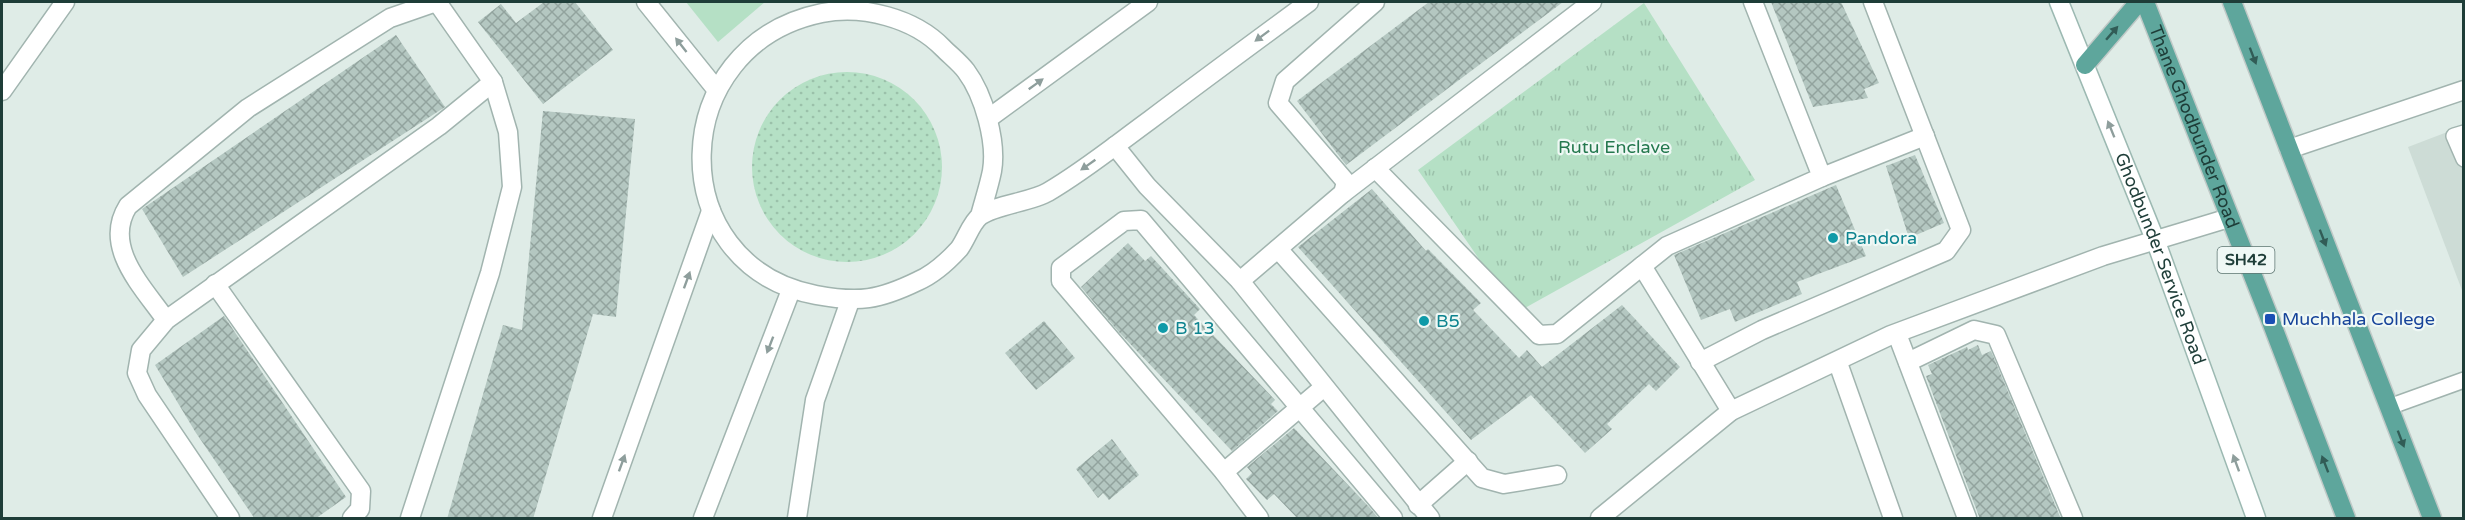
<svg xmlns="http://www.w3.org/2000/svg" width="2465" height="520" font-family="'Varela Round',sans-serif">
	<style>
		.built { fill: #cddcd6 }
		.grass { fill: url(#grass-dots) }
		.park { fill: url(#park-tufts) }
		.garden { fill: #b5e0c5 }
		.building { fill: url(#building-cross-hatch) }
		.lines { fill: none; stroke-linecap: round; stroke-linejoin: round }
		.lane-casing { stroke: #a1b4af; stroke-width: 18 }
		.street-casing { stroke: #a1b4af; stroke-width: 21 }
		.secondary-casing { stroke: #9cb9b2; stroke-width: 21 }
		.primary-casing { stroke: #c0c9c7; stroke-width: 21 }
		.lane { stroke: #fff; stroke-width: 15 }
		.street { stroke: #fff; stroke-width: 18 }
		.secondary { stroke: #fff; stroke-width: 18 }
		.primary { stroke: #5ea69c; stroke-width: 18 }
		.oneway { fill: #315c56 }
		.oneway2 { fill: #8e9e9c }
		.culture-dot { fill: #0f9aa8; stroke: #eff8f5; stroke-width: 2 }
		.transit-dot { fill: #1a4fb4; stroke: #eff8f5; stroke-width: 2 }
		.labels { text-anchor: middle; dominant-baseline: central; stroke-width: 4.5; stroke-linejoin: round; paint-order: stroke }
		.shield { fill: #eff8f5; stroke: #5d7571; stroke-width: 1.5 }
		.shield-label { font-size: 16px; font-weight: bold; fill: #1e3d38 }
		.street-label { font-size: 18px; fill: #1e3d38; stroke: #eff8f5 }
		.park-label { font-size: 18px; fill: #24784e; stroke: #eff8f5 }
		.culture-label { font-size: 18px; fill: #0d838f; stroke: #eff8f5; text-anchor: start }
		.transit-label { font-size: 18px; fill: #164399; stroke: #eff8f5; text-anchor: start }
	</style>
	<defs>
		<pattern id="grass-dots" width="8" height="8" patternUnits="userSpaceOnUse" patternTransform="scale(1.5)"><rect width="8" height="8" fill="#b5e0c5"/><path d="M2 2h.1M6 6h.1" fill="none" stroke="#9bc1aa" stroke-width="1.8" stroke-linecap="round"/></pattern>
		<pattern id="park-tufts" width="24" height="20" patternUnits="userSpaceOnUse" patternTransform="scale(1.5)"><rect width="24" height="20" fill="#b5e0c5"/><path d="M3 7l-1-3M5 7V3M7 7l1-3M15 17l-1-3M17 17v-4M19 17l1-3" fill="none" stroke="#9bc1aa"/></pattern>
		<pattern id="building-cross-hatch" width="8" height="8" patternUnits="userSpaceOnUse" patternTransform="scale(1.5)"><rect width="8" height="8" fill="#b4c7c1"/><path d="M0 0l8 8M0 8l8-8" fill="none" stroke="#92a39e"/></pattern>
	</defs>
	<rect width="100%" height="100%" fill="#dfece7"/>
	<path class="built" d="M2463 126V293L2408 147Z"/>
	<circle class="grass" cx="847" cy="167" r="95"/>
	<path class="park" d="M1644 3 1755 180 1516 313 1418 170Z"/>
	<path class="garden" d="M686 2H765L718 42Z"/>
	<g class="building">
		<path d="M544 2H575L613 50 543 104 478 22 501 4 516 23Z"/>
		<path d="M1429 2H1563L1346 165 1297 101Z"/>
		<path d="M1771 2H1841L1879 83 1864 89 1868 98 1813 107Z"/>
		<path d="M396 35 445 107 183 277 142 209Z"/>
		<path d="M543 111 635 119 616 317 593 314 533 519H447L503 325 522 330Z"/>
		<path d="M1915 155 1944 223 1909 238 1886 166Z"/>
		<path d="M1836 185 1866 256 1797 282 1802 294 1735 322 1730 309 1701 320 1674 255Z"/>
		<path d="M1372 189 1426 251 1428 249 1481 303 1473 310 1519 358 1527 350 1542 367 1622 305 1680 367 1656 391 1649 384 1607 424 1612 429 1585 453 1531 395 1471 440 1298 247Z"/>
		<path d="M1128 243 1145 261 1151 256 1200 309 1194 315 1275 400 1271 404 1278 411 1232 451 1118 331 1081 287Z"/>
		<path d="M224 316 346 497 315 519H255L196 433 155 365Z"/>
		<path d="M1044 321 1075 358 1036 390 1005 353Z"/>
		<path d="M1978 345 1982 355 1991 351 2061 519H1980L1926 376 1932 374 1928 365 1967 347 1968 350Z"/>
		<path d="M1294 428 1370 508 1379 519H1298L1274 494 1267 500 1246 479 1252 473 1247 467Z"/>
		<path d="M1112 439 1139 475 1109 500 1103 493 1098 498 1076 469Z"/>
	</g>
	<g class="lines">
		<g class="lane-casing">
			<g id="lane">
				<path d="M2464 133 2454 136 2464 159"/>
				<path d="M2389 407 2464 380"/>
			</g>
		</g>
		<g class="street-casing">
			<g id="street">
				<path d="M646 2 716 89"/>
				<path d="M1375 2 1285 81 1278 103 1346 182 1343 193 1240 281 1430 518"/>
				<path d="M2 91 65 2"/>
				<path d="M989 118 1148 2"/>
				<path d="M1115 146 1147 186 1240 281"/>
				<path d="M2289 149 2464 90"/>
				<path d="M1375 168 1539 335 1557 334 1667 246 1822 177 1753 2"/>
				<path d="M1822 177 1925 136"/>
				<path d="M1343 193 1592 2"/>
				<path d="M980 216C984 201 989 186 992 171 997 142 984 95 966 71 960 63 951 56 943 48 914 18 863 5 822 13 665 45 660 265 816 295 859 303 879 300 918 281 932 275 948 261 959 249 966 240 971 223 980 216 994 205 1031 202 1048 192 1084 171 1117 144 1150 120 1203 80 1256 41 1309 2"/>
				<path d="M1278 249 1482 478 1504 484 1557 475"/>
				<path d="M1642 266 1731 411"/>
				<path d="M215 284 361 491 360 509 352 518"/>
				<path d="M166 320C143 287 102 247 128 206L248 108 390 18 436 2"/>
				<path d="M1897 334 1967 518"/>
				<path d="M1700 362 1762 330 1946 251 1961 230 1873 2"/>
				<path d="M1908 362 1974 330 1996 335 2073 518"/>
				<path d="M1838 363 1893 518"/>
				<path d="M1224 472 1324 387"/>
				<path d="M1418 505 1468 461"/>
				<path d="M230 518 147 395 137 373 141 350 166 320 439 126 493 82"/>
				<path d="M410 518 490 273 512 187 508 132 493 82 437 2"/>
				<path d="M602 518 711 211"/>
				<path d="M703 518 791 290"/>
				<path d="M797 518 815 400 850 301"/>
				<path d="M1259 518 1224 472 1061 281V268L1124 221 1141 220 1393 518"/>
				<path d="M1600 518 1731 411 1891 335 2103 256 2229 218"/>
			</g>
		</g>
		<g class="secondary-casing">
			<g id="secondary">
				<path id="s1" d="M2059 2 2156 242 2256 518"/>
			</g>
		</g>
		<g class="primary-casing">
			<g id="primary">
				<path id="s2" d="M2145 2 2270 319 2346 518"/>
				<path d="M2232 2 2432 518"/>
				<path d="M2085 65 2139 2"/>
			</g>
		</g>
		<use href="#lane" class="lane"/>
		<use href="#street" class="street"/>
		<use href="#secondary" class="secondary"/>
		<use href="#primary" class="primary"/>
	</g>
	<defs><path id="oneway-solid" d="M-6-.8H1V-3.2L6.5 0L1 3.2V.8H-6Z" transform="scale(1.5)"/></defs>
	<g class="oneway">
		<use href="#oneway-solid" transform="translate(2112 33) rotate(-49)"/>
		<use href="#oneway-solid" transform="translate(2253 56) rotate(69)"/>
		<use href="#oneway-solid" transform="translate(2323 238) rotate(69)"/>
		<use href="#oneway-solid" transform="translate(2401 439) rotate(69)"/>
		<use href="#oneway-solid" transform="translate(2325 464) rotate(-111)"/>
	</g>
	<g class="oneway2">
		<use href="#oneway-solid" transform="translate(1262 36) rotate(143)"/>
		<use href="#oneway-solid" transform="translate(681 45) rotate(-128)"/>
		<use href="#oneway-solid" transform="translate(1036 84) rotate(-36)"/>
		<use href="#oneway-solid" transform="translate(2111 129) rotate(-112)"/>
		<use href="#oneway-solid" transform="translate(1088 165) rotate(145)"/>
		<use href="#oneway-solid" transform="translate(687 280) rotate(-70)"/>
		<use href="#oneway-solid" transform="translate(770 345) rotate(111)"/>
		<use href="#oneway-solid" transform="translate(622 463) rotate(-70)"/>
		<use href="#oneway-solid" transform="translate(2236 463) rotate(-110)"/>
	</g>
	<g class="culture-dot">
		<circle cx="1833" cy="238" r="6"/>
		<circle cx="1424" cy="321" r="6"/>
		<circle cx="1163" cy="328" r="6"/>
	</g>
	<rect class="transit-dot" x="2264" y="313" width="12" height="12" rx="3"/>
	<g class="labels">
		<rect class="shield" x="2217.5" y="247" width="57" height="26" rx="4.5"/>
		<g class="shield-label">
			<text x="2246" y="260">SH42</text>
		</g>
		<g class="street-label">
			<text stroke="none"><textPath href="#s2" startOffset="134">Thane Ghodbunder Road</textPath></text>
			<text stroke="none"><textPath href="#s1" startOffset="276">Ghodbunder Service Road</textPath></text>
		</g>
		<g class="park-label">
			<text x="1614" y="147">Rutu Enclave</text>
		</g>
		<g class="culture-label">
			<text x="1845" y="238">Pandora</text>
			<text x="1436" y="321">B5</text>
			<text x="1175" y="328">B 13</text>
		</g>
		<g class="transit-label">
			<text x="2282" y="319">Muchhala College</text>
		</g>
	</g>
	<rect width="2465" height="520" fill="none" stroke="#1e3d38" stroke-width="6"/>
</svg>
